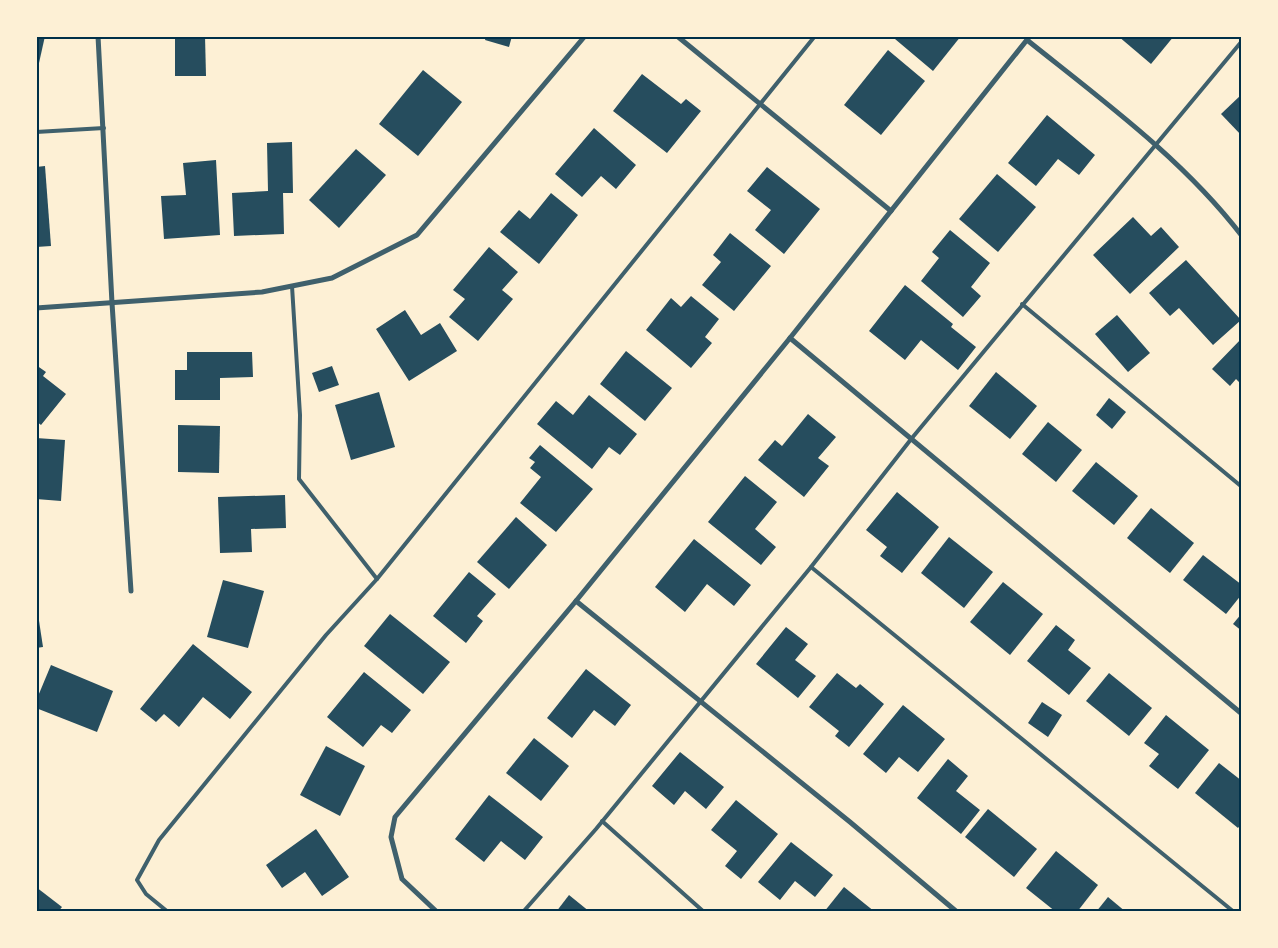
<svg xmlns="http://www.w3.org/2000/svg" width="1278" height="948" font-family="Manrope,sans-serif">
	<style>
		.building { fill: #264d5e }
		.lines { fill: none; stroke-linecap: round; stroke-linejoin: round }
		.service { stroke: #3f606c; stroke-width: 4 }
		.minor { stroke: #3f606c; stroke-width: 5 }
		.neatline { fill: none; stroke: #003049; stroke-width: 2 }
	</style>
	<rect width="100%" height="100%" fill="#fdf0d5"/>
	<g class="building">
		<path d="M36 36H45L37 72H36Z"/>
		<path d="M175 36H205L206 76H175Z"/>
		<path d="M486 36H512L509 47 485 40Z"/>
		<path d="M897 36H961L933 71 895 39Z"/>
		<path d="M1118 36H1174L1151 64Z"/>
		<path d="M888 50 925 81 881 135 844 105Z"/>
		<path d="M423 70 462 102 418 156 379 124Z"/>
		<path d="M642 74 681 104 686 99 701 111 667 153 613 111Z"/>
		<path d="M1242 94V136L1221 114Z"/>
		<path d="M1047 115 1095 155 1079 175 1058 159 1036 186 1008 163Z"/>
		<path d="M594 128 636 165 616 189 601 176 582 197 555 174Z"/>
		<path d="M292 142 293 193H283L284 234 234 236 232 193 268 191 267 143Z"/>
		<path d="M356 149 386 175 339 228 309 200Z"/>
		<path d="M216 160 220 235 164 239 161 196 186 195 183 163Z"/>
		<path d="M45 166 51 246 36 247V167Z"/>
		<path d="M767 167 820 209 784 254 755 230 771 210 747 191Z"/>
		<path d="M997 174 1036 207 998 252 959 219Z"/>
		<path d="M551 193 578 215 539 264 500 232 519 210 530 219Z"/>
		<path d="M1133 217 1151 236 1161 227 1179 247 1130 294 1093 255Z"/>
		<path d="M950 230 990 263 971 287 981 296 963 317 921 281 939 258 932 252Z"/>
		<path d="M730 233 771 266 734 311 702 285 721 262 713 255Z"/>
		<path d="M489 247 518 272 502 290 513 299 478 341 449 317 465 299 453 290Z"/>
		<path d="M1186 260 1241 320 1213 345 1179 308 1170 316 1149 293Z"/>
		<path d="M905 285 953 324 951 327 976 347 958 370 921 340 905 360 869 331Z"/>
		<path d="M691 296 719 319 705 337 712 343 691 368 646 330 671 298 681 307Z"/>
		<path d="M405 310 421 335 440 323 457 351 409 381 376 329Z"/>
		<path d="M1117 315 1150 353 1128 372 1095 334Z"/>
		<path d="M1242 338V385L1236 379 1230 386 1212 369Z"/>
		<path d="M626 351 672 388 645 421 600 384Z"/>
		<path d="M187 352H252L253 377 220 378V400H175V370H187Z"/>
		<path d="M36 365 46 372 43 376 66 394 41 425 36 421Z"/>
		<path d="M332 366 339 385 319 392 312 373Z"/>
		<path d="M996 372 1037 406 1010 439 969 406Z"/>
		<path d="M379 392 395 447 351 460 335 405Z"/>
		<path d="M589 395 637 434 620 455 609 447 592 469 537 424 556 401 573 415Z"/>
		<path d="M1109 398 1126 412 1112 429 1096 415Z"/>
		<path d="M808 414 836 437 818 458 829 466 804 497 758 460 775 440 782 446Z"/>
		<path d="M1048 422 1082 450 1056 482 1022 454Z"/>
		<path d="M178 425 220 426 219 473 178 472Z"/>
		<path d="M36 438 65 440 61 501 36 499Z"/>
		<path d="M540 445 593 489 556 532 520 503 541 477 530 468 535 462 529 458Z"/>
		<path d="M1096 462 1138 496 1114 525 1072 491Z"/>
		<path d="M745 476 777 502 755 529 776 547 761 565 708 522Z"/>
		<path d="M897 492 939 527 902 573 880 556 887 547 866 530Z"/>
		<path d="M285 495 286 528 251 529 252 552 220 553 218 497Z"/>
		<path d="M1151 508 1194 543 1170 573 1127 538Z"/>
		<path d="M516 517 547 545 509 589 477 562Z"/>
		<path d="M949 537 993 572 964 608 921 573Z"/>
		<path d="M694 539 751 585 734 606 707 584 685 612 655 587Z"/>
		<path d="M1203 555 1242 585V594L1226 614 1183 580Z"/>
		<path d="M469 572 496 594 477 616 483 621 466 643 433 616Z"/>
		<path d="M223 580 264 591 248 648 207 637Z"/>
		<path d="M1003 582 1043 614 1010 655 970 622Z"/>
		<path d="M36 601 43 647 36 648Z"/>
		<path d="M1242 613V631L1233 624Z"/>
		<path d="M390 614 450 662 423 694 364 646Z"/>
		<path d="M1056 625 1075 640 1068 650 1091 668 1069 695 1027 661Z"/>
		<path d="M786 627 808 644 795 660 816 676 798 698 756 664Z"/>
		<path d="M193 644 252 692 230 719 203 697 179 727 164 714 156 722 140 709Z"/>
		<path d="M51 665 113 691 97 732 36 708V701Z"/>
		<path d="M586 669 631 705 615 726 594 710 572 738 547 718Z"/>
		<path d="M364 672 411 710 392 733 381 725 363 747 327 717Z"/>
		<path d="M837 673 856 688 860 684 884 704 849 747 835 736 839 731 809 707Z"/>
		<path d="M1109 673 1152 708 1129 736 1086 701Z"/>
		<path d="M1042 702 1062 715 1048 737 1028 723Z"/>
		<path d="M903 705 945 739 918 772 899 757 886 773 863 754Z"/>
		<path d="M1166 715 1209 750 1178 789 1149 766 1159 754 1144 743Z"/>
		<path d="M534 738 569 766 541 801 506 773Z"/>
		<path d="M326 746 365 766 340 816 300 795Z"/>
		<path d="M680 752 724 787 706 809 685 791 674 805 652 786Z"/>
		<path d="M948 759 968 776 956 791 980 810 961 834 917 798Z"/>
		<path d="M1219 763 1242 781V823L1238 828 1195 793Z"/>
		<path d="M489 795 543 837 525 860 501 841 484 862 455 839Z"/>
		<path d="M736 800 778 834 741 879 725 866 737 851 711 830Z"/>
		<path d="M988 809 1037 849 1014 877 965 837Z"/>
		<path d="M316 829 349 877 322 896 305 872 282 888 266 865Z"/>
		<path d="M791 842 833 875 815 897 795 881 780 900 758 882Z"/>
		<path d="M1056 851 1098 885 1077 912H1056L1026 888Z"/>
		<path d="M36 887 62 907 58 912H36Z"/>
		<path d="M844 887 875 912H824Z"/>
		<path d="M569 895 590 912H556Z"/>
		<path d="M1108 897 1126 912H1096Z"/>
	</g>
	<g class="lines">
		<g class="service">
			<path d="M36 132 104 128"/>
			<path d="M292 286 300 415 299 479 377 579 815 36"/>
			<path d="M1022 304 1242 487"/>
			<path d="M811 567 1234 912"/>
			<path d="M602 821 704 912"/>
			<path d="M168 912 146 894 137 880 159 840 326 635 377 579"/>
			<path d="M523 912 596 829 811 567 912 438 1242 41"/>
		</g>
		<g class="minor">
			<path d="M98 36 112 303 131 591"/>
			<path d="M677 36 891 211"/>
			<path d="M1027 40C1102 100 1183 159 1242 236"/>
			<path d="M36 308 262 292 332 278 417 235 585 36"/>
			<path d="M790 338 1242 714"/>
			<path d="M576 601 850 822 957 912"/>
			<path d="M437 912 402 879 391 837 395 817 576 601 790 338 1030 36"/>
		</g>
	</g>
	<rect width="1278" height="948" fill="none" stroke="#fdf0d5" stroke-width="75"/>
	<rect x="38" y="38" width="1202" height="872" class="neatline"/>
</svg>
